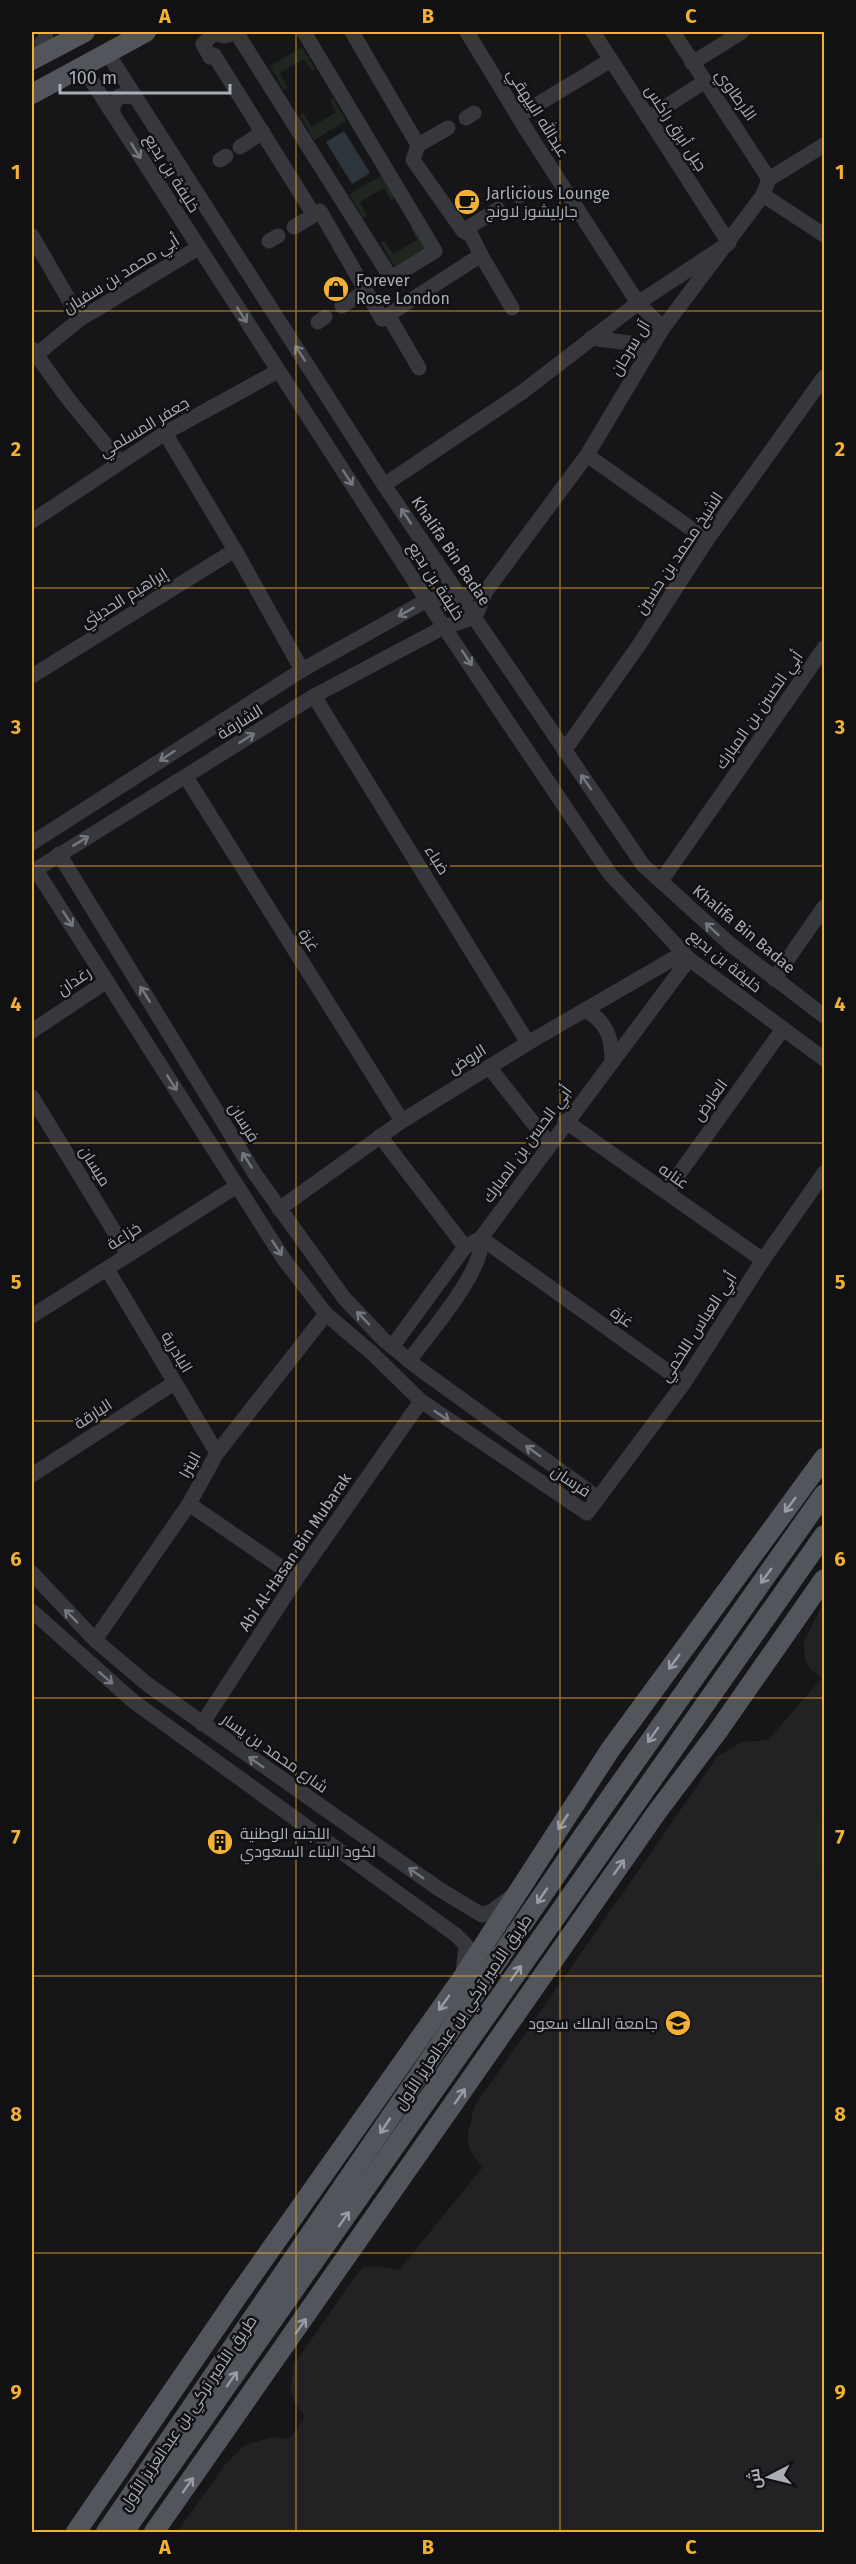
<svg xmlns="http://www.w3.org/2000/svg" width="856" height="2564" font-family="'Fira Sans',Cairo,sans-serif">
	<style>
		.built { fill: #222225 }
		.green { fill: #1e261f }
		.water { fill: #2c353c }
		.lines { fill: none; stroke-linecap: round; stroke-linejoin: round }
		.minor { stroke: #37383d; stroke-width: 15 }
		.major { stroke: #53555c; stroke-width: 20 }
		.oneway { stroke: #757881 }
		.oneway2 { stroke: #979ba6 }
		.grid { fill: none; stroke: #f2b134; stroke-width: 1.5; stroke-opacity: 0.55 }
		.labels { text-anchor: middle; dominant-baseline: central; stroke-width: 5; stroke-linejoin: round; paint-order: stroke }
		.street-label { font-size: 16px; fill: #a8adb8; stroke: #111113 }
		.poi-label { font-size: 16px; fill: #a8adb8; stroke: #111113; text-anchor: start }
		.neatline { fill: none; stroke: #f2b134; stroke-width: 2 }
		.grid-label { font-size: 20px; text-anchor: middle; font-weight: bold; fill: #f2b134 }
	</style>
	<rect width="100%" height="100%" fill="#161618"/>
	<path class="built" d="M824 1602V2532H177L225 2465 245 2445 272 2437 289 2439 296 2430 305 2417 294 2402 291 2390 293 2366 354 2278 363 2268 375 2266 399 2270 482 2168 470 2150 467 2138 474 2107 718 1756 742 1742 768 1740 822 1678 810 1669 805 1660 804 1641Z"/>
	<g class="green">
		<path d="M302 47 315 69 312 71 304 59 280 73 288 88 284 90 270 66Z"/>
		<path d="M333 98 346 121 314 140 300 115 303 113 312 127 336 112 330 100Z"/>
		<path d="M382 175 395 198 391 200 384 188 360 202 367 216 363 218 349 194Z"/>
		<path d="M414 226 427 248 395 267 381 243 384 240 393 254 417 240 411 228Z"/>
		<path d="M821 1803 824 1805V1882C804 1861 813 1828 821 1803Z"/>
	</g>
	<path class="water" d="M344 131 370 173 352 184 326 142Z"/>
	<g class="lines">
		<g class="minor">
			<path d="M236 32 391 278 435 251 304 32"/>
			<path d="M240 32 224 36 214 33 203 44 210 57 214 55 314 215 320 211 382 319 481 255 471 235 463 231 413 160 418 145 352 32"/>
			<path d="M467 32 529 134 638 303 663 328"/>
			<path d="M673 32 769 179"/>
			<path d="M108 54 384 485 643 865 730 944 824 1016"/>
			<path d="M32 55 45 39 46 32"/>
			<path d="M692 63 742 32"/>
			<path d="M82 66 444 627 610 874 689 959 824 1059"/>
			<path d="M114 115 112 108 119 96 135 97"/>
			<path d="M518 116 611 60"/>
			<path d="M466 118 474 113"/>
			<path d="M648 118 704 82"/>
			<path d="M418 145 448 128"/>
			<path d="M240 147 263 132"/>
			<path d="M220 160 226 156"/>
			<path d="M763 195 824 235"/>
			<path d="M519 196 526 192"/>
			<path d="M294 227 314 215"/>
			<path d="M463 231 498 209"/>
			<path d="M32 236 80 319"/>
			<path d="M269 241 278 236"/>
			<path d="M481 255 512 308"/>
			<path d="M342 306 366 291"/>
			<path d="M388 315 419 368"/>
			<path d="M318 322 325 317"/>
			<path d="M591 338 630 343 647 354"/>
			<path d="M32 349 69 400 120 462"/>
			<path d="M36 355 80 319 198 248"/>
			<path d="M165 433 235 550 302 670"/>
			<path d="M587 455 707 540"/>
			<path d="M384 485 521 393 638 303 729 243 593 32"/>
			<path d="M32 521 165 433 278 371"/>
			<path d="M32 676 235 550"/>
			<path d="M314 696 528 1043"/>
			<path d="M564 751 639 645 707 540 824 377"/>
			<path d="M186 777 402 1121"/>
			<path d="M32 843 302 670 427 600 468 595"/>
			<path d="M59 854 255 1174 344 1298 384 1340 417 1367 598 1498"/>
			<path d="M36 870 283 1258 326 1314 373 1354 421 1401 587 1513 684 1383 763 1260 824 1173"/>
			<path d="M32 872 314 696 444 627 475 617 486 591 587 455 663 328 763 195 769 179 824 145"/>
			<path d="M661 881 824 648"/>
			<path d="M774 979 824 907"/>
			<path d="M585 1010C606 1021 612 1037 612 1060"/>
			<path d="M32 1031 107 981"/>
			<path d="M489 1067 549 1143"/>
			<path d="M32 1097 128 1254"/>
			<path d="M565 1121 763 1260"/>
			<path d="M380 1136 465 1247"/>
			<path d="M666 1192 783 1029"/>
			<path d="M279 1209 402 1121 528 1043 683 953"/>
			<path d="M481 1238 684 1383"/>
			<path d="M107 1269 217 1453"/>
			<path d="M32 1316 237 1186"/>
			<path d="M392 1347 465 1247 481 1238 689 959"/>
			<path d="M409 1361C429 1333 486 1269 481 1238"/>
			<path d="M32 1475 174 1383"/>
			<path d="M189 1504 297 1578"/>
			<path d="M32 1573 95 1640 147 1684 439 1889 482 1915 492 1911 511 1897"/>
			<path d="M32 1611 133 1701 456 1935 466 1945 463 1975"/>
			<path d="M95 1640 189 1504 217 1453 326 1314"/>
			<path d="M202 1724 297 1578 421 1401"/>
		</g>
		<g class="major">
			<path d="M32 60 85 32"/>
			<path d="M32 94 146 32"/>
			<path d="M76 2532 237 2297 463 1977 610 1750 824 1458"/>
			<path d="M106 2532 583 1836 824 1494"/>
			<path d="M124 2532 824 1535"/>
			<path d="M154 2532 657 1812 718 1731 824 1579"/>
		</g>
	</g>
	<defs><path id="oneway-shaft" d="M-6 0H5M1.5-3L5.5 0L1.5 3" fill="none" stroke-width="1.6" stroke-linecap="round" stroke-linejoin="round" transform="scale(1.5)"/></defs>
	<g class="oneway">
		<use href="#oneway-shaft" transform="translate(136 151) rotate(58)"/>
		<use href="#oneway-shaft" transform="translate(242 315) rotate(57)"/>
		<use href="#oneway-shaft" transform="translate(300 353) rotate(-123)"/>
		<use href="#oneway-shaft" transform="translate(348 478) rotate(57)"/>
		<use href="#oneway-shaft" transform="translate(406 516) rotate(-124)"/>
		<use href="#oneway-shaft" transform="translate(406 612) rotate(151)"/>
		<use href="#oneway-shaft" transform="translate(467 658) rotate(56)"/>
		<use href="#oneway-shaft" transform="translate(247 738) rotate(-32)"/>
		<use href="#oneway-shaft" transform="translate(167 756) rotate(147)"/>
		<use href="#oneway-shaft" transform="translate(586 782) rotate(-125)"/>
		<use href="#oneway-shaft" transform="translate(81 841) rotate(-31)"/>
		<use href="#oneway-shaft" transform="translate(68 919) rotate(57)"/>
		<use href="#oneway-shaft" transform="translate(712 929) rotate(-137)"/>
		<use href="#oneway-shaft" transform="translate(145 994) rotate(-122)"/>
		<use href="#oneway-shaft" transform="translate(172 1083) rotate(58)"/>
		<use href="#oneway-shaft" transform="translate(247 1160) rotate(-122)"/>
		<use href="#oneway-shaft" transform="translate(277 1248) rotate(57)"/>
		<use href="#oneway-shaft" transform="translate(363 1318) rotate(-134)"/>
		<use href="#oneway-shaft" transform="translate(442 1416) rotate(34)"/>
		<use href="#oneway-shaft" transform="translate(533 1451) rotate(-144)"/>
		<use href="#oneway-shaft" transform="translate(71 1616) rotate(-135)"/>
		<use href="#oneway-shaft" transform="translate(106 1678) rotate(41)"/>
		<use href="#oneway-shaft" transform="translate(256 1762) rotate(-145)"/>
		<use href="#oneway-shaft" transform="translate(416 1873) rotate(-145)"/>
	</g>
	<g class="oneway2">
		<use href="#oneway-shaft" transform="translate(790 1505) rotate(127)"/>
		<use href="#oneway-shaft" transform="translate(766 1576) rotate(126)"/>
		<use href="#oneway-shaft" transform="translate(674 1662) rotate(126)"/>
		<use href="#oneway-shaft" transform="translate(653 1735) rotate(125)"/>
		<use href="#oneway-shaft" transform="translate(563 1822) rotate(123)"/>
		<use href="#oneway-shaft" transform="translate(619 1867) rotate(-55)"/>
		<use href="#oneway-shaft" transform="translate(542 1896) rotate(124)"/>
		<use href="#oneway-shaft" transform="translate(516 1973) rotate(-55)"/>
		<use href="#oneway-shaft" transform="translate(444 2003) rotate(125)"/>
		<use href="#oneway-shaft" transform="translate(460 2096) rotate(-55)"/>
		<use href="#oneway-shaft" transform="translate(385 2126) rotate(124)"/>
		<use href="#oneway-shaft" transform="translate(344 2219) rotate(-55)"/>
		<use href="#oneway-shaft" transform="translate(301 2326) rotate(-55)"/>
		<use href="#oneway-shaft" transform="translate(232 2379) rotate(-55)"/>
		<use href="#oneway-shaft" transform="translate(188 2485) rotate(-55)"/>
	</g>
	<path class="grid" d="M296 32V2532M560 32V2532M32 311H824M32 588H824M32 866H824M32 1143H824M32 1421H824M32 1698H824M32 1976H824M32 2253H824"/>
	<defs>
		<g id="cafe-disc" transform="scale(1.35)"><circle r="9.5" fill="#f2b134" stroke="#111113"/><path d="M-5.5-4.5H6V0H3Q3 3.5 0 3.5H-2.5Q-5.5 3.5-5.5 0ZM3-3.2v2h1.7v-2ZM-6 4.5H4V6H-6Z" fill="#111"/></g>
		<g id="shop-disc" transform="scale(1.35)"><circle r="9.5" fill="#f2b134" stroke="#111113"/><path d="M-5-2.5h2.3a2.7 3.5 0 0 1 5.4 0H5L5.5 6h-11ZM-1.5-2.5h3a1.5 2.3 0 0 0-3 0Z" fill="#111"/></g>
		<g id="building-disc" transform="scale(1.35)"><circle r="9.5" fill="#f2b134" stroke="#111113"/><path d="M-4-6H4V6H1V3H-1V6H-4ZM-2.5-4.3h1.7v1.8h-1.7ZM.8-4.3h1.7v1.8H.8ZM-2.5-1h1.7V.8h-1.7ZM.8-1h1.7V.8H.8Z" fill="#111"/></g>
		<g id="university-disc" transform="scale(1.35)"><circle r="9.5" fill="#f2b134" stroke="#111113"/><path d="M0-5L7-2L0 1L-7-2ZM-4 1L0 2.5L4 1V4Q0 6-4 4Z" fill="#111"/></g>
	</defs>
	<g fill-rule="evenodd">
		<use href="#cafe-disc" x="467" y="202"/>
		<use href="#shop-disc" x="336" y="289"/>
		<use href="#building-disc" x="220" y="1842"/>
		<use href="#university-disc" x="678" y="2023"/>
	</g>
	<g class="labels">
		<g class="street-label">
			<text transform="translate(736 95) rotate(55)">الأرطاوي</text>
			<text transform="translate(538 113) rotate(58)">عبدالله البيهقي</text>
			<text transform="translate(676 128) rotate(57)">جبل أبرق راكس</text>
			<text transform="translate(172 173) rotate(58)">خليفة بن بديع</text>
			<text transform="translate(121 274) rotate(-32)">أبي محمد بن سفيان</text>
			<text transform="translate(630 348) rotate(-59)">آل سرحان</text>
			<text transform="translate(144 427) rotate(-31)">جعفر المسلمي</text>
			<text transform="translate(451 551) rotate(56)">Khalifa Bin Badae</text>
			<text transform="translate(679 553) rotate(-56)">الشيخ محمد بن حسين</text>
			<text transform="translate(436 581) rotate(57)">خليفة بن بديع</text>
			<text transform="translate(124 598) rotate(-32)">إبراهيم الحديثي</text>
			<text transform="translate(759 710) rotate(-55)">أبي الحسن بن المبارك</text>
			<text transform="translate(240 722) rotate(-32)">الشارقة</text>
			<text transform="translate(437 860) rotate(58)">ضباء</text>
			<text transform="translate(744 929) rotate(40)">Khalifa Bin Badae</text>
			<text transform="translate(309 940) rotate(58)">غزة</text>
			<text transform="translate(725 961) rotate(39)">خليفة بن بديع</text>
			<text transform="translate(74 981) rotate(-34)">رغدان</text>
			<text transform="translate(467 1059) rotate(-32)">الروض</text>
			<text transform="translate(710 1100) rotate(-54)">العارض</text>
			<text transform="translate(244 1122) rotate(58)">فرسان</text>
			<text transform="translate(527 1144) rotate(-54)">أبي الحسن بن المبارك</text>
			<text transform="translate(95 1166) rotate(58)">ميسان</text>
			<text transform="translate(674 1176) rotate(35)">عنابه</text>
			<text transform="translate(124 1236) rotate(-33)">خزاعة</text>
			<text transform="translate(622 1317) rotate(36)">غزة</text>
			<text transform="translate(698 1327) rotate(-57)">أبي العباس اللخمي</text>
			<text transform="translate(177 1352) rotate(59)">البادرية</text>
			<text transform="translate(93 1414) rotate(-33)">البارقة</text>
			<text transform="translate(190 1465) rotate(-61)">البترا</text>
			<text transform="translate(571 1481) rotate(34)">فرسان</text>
			<text transform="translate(295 1552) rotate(-56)">Abi Al-Hasan Bin Mubarak</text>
			<text transform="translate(275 1753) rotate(35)">شارع محمد بن يسار</text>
			<text transform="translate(463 2012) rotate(-56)">طريق الأمير تركي بن عبدالعزيز الأول</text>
			<text transform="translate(188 2413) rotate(-56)">طريق الأمير تركي بن عبدالعزيز الأول</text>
		</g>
		<g class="poi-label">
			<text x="486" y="193">Jarlicious Lounge<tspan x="486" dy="18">جارليشوز لاونج</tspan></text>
			<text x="356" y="280">Forever<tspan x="356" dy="18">Rose London</tspan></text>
			<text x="240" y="1833">اللجنه الوطنية<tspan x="240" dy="18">لكود البناء السعودي</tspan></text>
			<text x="658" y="2023" text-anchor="end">جامعة الملك سعود</text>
		</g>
	</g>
	<rect width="856" height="2564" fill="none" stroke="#111113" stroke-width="66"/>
	<g transform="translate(769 2477) rotate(263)" stroke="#111113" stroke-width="4.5" paint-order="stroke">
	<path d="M0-4.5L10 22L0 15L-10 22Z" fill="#a8adb8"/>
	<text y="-9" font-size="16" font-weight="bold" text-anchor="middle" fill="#a8adb8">ش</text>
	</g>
	<path d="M60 84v9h170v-9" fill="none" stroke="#a8adb8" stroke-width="3"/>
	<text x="69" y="84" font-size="18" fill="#a8adb8" stroke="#111113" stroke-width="4.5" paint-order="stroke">100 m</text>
	<rect x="33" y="33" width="790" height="2498" class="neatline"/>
	<g class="grid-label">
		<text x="165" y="23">A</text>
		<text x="428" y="23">B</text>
		<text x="691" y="23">C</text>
		<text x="16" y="179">1</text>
		<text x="840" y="179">1</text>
		<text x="16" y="456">2</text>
		<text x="840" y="456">2</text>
		<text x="16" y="734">3</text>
		<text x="840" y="734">3</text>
		<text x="16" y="1011">4</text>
		<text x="840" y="1011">4</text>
		<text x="16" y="1289">5</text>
		<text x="840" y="1289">5</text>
		<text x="16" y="1566">6</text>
		<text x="840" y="1566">6</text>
		<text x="16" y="1844">7</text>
		<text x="840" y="1844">7</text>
		<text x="16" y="2121">8</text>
		<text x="840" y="2121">8</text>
		<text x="16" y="2399">9</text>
		<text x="840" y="2399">9</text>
		<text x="165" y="2554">A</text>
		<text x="428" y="2554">B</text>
		<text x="691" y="2554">C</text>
	</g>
</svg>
